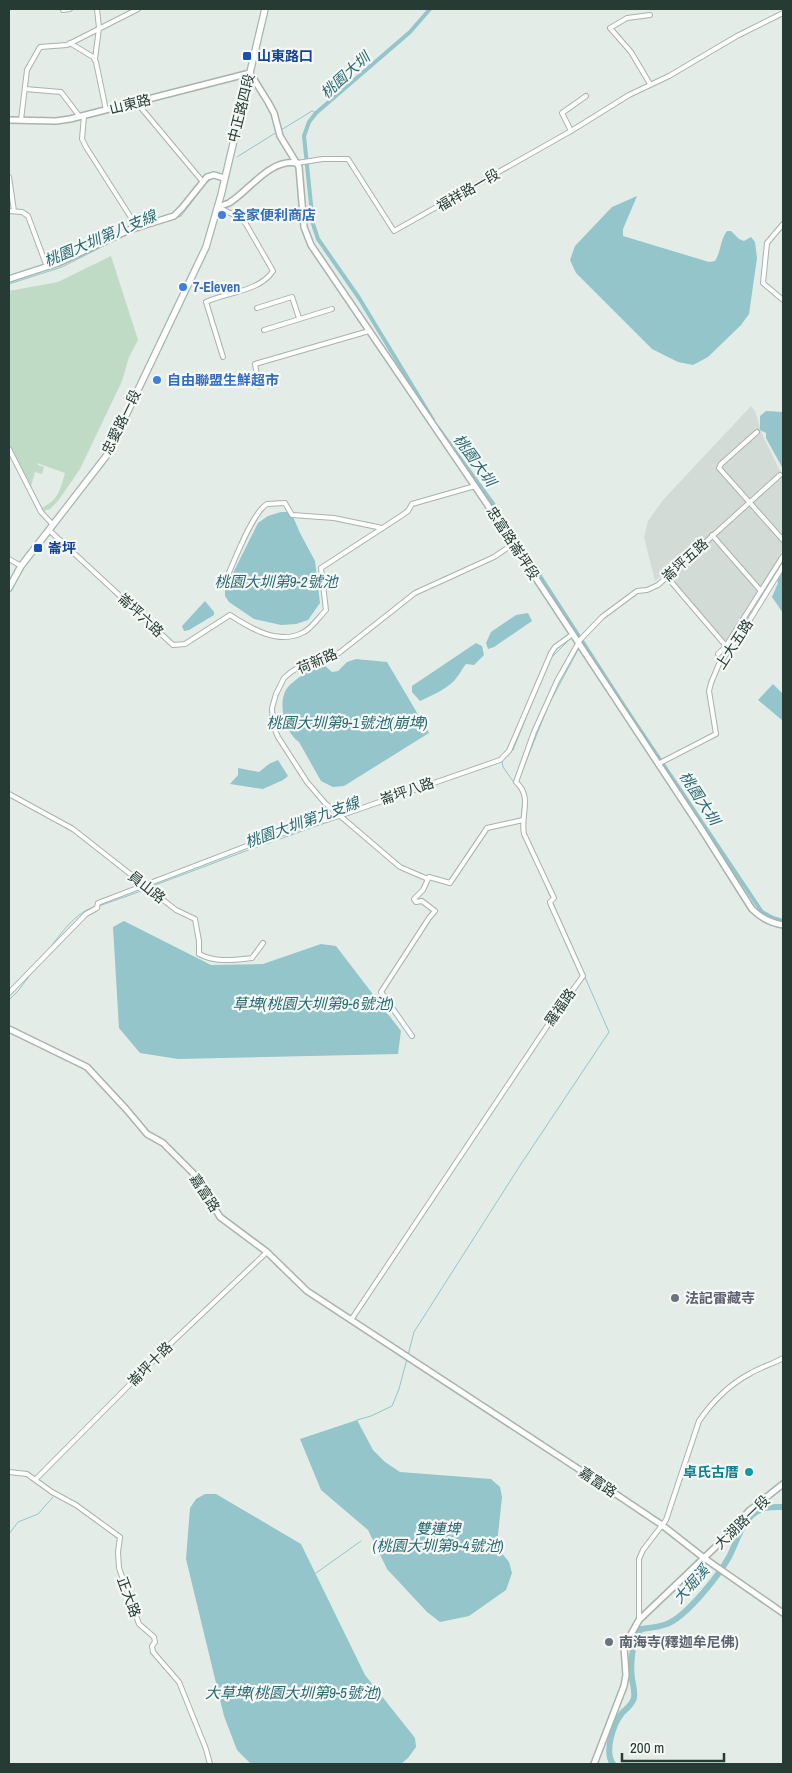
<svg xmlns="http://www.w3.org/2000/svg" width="792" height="1773" font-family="'Archivo Narrow','Noto Sans TC',sans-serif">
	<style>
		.built { fill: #d2dbd6 }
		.green { fill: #bfdac5 }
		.water { fill: #93c5ca }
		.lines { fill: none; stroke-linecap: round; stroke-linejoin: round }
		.stream { stroke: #93c5ca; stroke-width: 1 }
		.canal { stroke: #93c5ca; stroke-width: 4 }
		.river { stroke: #93c5ca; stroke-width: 6 }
		.minor-casing { stroke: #a7b3ad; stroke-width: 6 }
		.tertiary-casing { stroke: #a7b3ad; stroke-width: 8 }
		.secondary-casing { stroke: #a3b6ae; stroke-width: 8 }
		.minor { stroke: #fff; stroke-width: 4 }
		.tertiary { stroke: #fff; stroke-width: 5 }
		.secondary { stroke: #fff; stroke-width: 5.5 }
		.transit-dot { fill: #1a4fb4; stroke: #f4f8f6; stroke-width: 2 }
		.shop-dot { fill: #3f7fe0; stroke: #f4f8f6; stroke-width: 2 }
		.worship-dot { fill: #6b7280; stroke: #f4f8f6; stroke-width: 2 }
		.culture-dot { fill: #0f9aa8; stroke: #f4f8f6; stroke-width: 2 }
		.labels { text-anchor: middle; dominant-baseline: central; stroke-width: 4.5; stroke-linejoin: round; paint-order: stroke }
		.transit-label { font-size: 14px; font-weight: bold; fill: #164399; stroke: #f4f8f6; text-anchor: start }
		.street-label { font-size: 14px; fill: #253b33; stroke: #f4f8f6 }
		.shop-label { font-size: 14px; font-weight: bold; fill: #366cbe; stroke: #f4f8f6; text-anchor: start }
		.worship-label { font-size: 14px; font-weight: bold; fill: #5b616d; stroke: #f4f8f6; text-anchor: start }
		.culture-label { font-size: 14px; font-weight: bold; fill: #0d838f; stroke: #f4f8f6; text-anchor: end }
		.water-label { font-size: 15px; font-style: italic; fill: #276970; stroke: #f4f8f6 }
	</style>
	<rect width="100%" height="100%" fill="#e4ece7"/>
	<path class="built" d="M751 406 755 411 762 434 783 477V549L770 575 726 641 665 573 655 581 644 537 648 521 663 500Z"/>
	<path class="green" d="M111 256 138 340 129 357 122 381 80 469 58 501 50 509 44 511 42 508C59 499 60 490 65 473L37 463 38 465 44 467 42 474 35 472 31 486 9 444V291L58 282Z"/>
	<g class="water">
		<path d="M637 196 623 229V236L709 262 715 261C721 252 720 240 727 231H731L739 239 744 241 751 237 755 242 757 258 749 314 741 325 708 357 693 365 678 362 652 349 576 273 570 260 575 246 612 207Z"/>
		<path d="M766 411 783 412V469L766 438V433L760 430V416Z"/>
		<path d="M281 512H291L300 533 315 561 320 603 308 620 296 624 281 625 254 619 229 602 225 596V589L258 523 268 516Z"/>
		<path d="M783 571V613L772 597 778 583 777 579Z"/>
		<path d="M205 601 214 612V615L189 630 184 631 182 626Z"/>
		<path d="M528 613 532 621 494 647 488 649 486 643 491 632 516 615Z"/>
		<path d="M476 643 482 646 484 655 474 665 466 664C462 668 461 673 457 677 451 687 431 696 420 701L412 692V686Z"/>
		<path d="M356 659 387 662 429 733 344 786 333 787 321 781 299 742C286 733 278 707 285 692 287 686 296 680 301 676 308 669 314 664 324 665L332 672 338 671 347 662Z"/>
		<path d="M773 684 783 694V721L758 700Z"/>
		<path d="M278 760 288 776 283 780 263 789 230 784 238 775V768L259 772 269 764Z"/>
		<path d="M124 921 211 965 263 964 321 944 336 946 401 1031 398 1054 178 1059 140 1053 119 1028 113 927Z"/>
		<path d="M357 1420 373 1450 385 1462 400 1472 491 1479 500 1487 502 1497 497 1544 500 1551 509 1562 512 1573 506 1590 469 1616 440 1622 427 1612 387 1569 368 1530 321 1490 300 1439Z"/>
		<path d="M205 1494H216L301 1544 365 1675 415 1738 416 1747 408 1758 401 1764H251L237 1750 224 1716 186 1559 190 1508 196 1499Z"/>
	</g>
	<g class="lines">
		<g class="stream">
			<path d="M281 130 312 111 316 113"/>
			<path d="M237 157 277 132"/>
			<path d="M9 284 62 267 127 234 181 216 207 182 212 179"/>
			<path d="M577 635 578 634"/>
			<path d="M582 643 583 642"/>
			<path d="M550 659 571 638"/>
			<path d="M510 753 513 750 540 683"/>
			<path d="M501 761 507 756"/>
			<path d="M502 761 503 767 515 784"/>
			<path d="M519 779 549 704 579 648"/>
			<path d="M522 813 523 797"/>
			<path d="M343 817 410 793"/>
			<path d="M541 874 551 898"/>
			<path d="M150 887 243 852 339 818"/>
			<path d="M552 901 576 955"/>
			<path d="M99 906 147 889"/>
			<path d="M49 949C60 935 76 911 95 907"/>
			<path d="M9 1000 18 991 33 971"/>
			<path d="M408 1355 414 1332 521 1164 609 1032 584 975"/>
			<path d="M357 1420 371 1416 392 1406 399 1389 407 1359"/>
			<path d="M9 1534 18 1522 38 1514 53 1497"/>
			<path d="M316 1573 361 1541"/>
		</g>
		<g class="canal">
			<path d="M430 9 410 32 316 113 309 122 304 136 313 224 318 239 359 298 433 420"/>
			<path d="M438 428 494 505 628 712 762 912 773 918 783 921"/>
		</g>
		<path class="river" d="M613 1764C604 1752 613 1724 622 1713 627 1708 632 1705 634 1698 635 1692 633 1684 632 1679 630 1663 632 1642 641 1629 649 1628 659 1627 667 1624 687 1616 719 1575 729 1557 738 1540 742 1518 760 1510 767 1506 776 1507 783 1507"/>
		<g class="minor-casing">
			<g id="minor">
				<path d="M63 10 70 9"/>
				<path d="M650 15 627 18 610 28 631 52 650 84"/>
				<path d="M70 43 93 57 96 62 106 110"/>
				<path d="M95 59 99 28 97 9"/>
				<path d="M25 89 61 92 80 117"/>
				<path d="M137 103 203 182"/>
				<path d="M84 116 82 139 86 147 137 227"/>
				<path d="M21 120 27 70 40 47 67 45 138 9"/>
				<path d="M571 131 562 113 586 96"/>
				<path d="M297 163 323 159H348L394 231 571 131 629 95 669 76 737 36 783 13"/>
				<path d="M9 177 14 211"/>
				<path d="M218 207 240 218 246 224 273 271C259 292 227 292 206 302L223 357"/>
				<path d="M9 211 22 212 28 216 47 267"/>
				<path d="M783 224 767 243 763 283 783 300"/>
				<path d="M257 308 292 297 299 318"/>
				<path d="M264 330 332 309"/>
				<path d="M259 386 255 364 369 331"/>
				<path d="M757 432 721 464 719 468 783 540"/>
				<path d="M9 449 41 512 53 525"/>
				<path d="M49 530 173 645 185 644 230 615C250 628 279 646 304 632 312 628 319 617 326 610L321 568 401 516 408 511 412 504 475 486"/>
				<path d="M712 535 761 591"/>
				<path d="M513 544 494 557 415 593 339 653 332 656 309 661 291 672 284 678 276 694 272 708 273 725 278 737 307 782 325 803 400 867 428 879 429 877 450 883 487 828 523 820"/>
				<path d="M9 559 21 566"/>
				<path d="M228 575C235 559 253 512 267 504L285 503 292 515 334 518 382 528"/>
				<path d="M667 577 726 646"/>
				<path d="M718 654 726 646 783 556"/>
				<path d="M658 764 716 734 709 691 711 683 719 664 743 631 783 566"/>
				<path d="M9 794 73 829 176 910 195 919 199 941V954C216 963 234 960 252 958L263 943"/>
				<path d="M9 993 86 914 97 908 98 903 270 837 339 816 500 760 509 751 551 653 555 647 573 634"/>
				<path d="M412 1036 381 992 429 918 435 911 422 901 416 902 414 899 423 890 428 879"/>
				<path d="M351 1320 556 1013 583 976 551 905 550 902 554 898 524 834C520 815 533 797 516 782L534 732 557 681 580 640 602 617 637 591 647 590 658 585 780 475"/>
				<path d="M9 1472 27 1474 52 1492 76 1505 120 1537 118 1552 119 1568 139 1624 154 1637 155 1642 152 1646 153 1652 179 1682 206 1749 210 1764"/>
				<path d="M36 1479 167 1347 267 1252"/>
				<path d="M639 1620V1559L643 1550 666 1520 699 1421C712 1402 730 1384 751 1373 761 1367 773 1364 783 1358"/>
			</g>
		</g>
		<g class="tertiary-casing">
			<g id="tertiary">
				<path d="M9 120 56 121 70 119 250 73 268 102 274 113 280 136 299 167 304 227 311 245 485 501 702 830 752 909C761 918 770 923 783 925"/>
				<path d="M218 207C221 206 226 204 229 203 249 191 270 158 297 163"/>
				<path d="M9 279 58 263 129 230 174 216 182 208 207 177 214 175 224 178"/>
				<path d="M9 1029 87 1067 126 1109 147 1134 163 1143 193 1173 220 1217 267 1252 307 1291 580 1470 662 1525 704 1558 783 1613"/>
				<path d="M594 1764 624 1686 626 1675 624 1647 639 1620 728 1535 749 1511 783 1484"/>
			</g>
		</g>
		<g class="secondary-casing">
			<path id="secondary" d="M9 588 21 566 107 455 206 247 221 195 265 9"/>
		</g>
		<use href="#minor" class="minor"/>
		<use href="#tertiary" class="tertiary"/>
		<use href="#secondary" class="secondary"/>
	</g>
	<g class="transit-dot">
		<rect x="242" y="51" width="10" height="10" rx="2.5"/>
		<rect x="33" y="543" width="10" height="10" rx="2.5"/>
	</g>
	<g class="shop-dot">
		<circle cx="222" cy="215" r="5"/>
		<circle cx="183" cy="287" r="5"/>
		<circle cx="157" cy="380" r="5"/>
	</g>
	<g class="worship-dot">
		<circle cx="675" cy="1298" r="5"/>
		<circle cx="609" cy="1642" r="5"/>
	</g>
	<circle class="culture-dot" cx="749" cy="1472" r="5"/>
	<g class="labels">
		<g class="transit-label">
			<text x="257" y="56">山東路口</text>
			<text x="48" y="548">崙坪</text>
		</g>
		<g class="street-label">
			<text transform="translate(130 104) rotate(-14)">山東路</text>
			<text transform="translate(241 108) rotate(-76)">中正路四段</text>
			<text transform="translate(468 190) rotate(-30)">福祥路一段</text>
			<text transform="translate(121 422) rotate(-64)">忠愛路一段</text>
			<text transform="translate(513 543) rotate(57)">忠富路崙坪段</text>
			<text transform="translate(685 560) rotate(-42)">崙坪五路</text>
			<text transform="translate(141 615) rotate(43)">崙坪六路</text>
			<text transform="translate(734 644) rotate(-57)">上大五路</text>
			<text transform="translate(317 661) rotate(-23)">荷新路</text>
			<text transform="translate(407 791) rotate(-19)">崙坪八路</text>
			<text transform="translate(147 887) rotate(38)">員山路</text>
			<text transform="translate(560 1007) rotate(-55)">羅福路</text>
			<text transform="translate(205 1193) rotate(57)">嘉富路</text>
			<text transform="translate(150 1364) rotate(-45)">崙坪十路</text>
			<text transform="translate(598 1482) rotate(34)">嘉富路</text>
			<text transform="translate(742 1522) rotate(-44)">大湖路一段</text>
			<text transform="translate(129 1597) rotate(70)">正大路</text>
		</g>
		<g class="shop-label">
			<text x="232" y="215">全家便利商店</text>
			<text x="193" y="287">7-Eleven</text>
			<text x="167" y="380">自由聯盟生鮮超市</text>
		</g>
		<g class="worship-label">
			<text x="685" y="1298">法記雷藏寺</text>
			<text x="619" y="1642">南海寺(釋迦牟尼佛)</text>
		</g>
		<g class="culture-label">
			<text x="739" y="1472">卓氏古厝</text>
		</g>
		<g class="water-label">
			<text transform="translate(345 75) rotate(-42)">桃園大圳</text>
			<text transform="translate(100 238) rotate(-23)">桃園大圳第八支線</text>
			<text transform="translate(475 460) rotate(54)">桃園大圳</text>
			<text x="276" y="581">桃園大圳第9-2號池</text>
			<text x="347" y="722">桃園大圳第9-1號池(崩埤)</text>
			<text transform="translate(700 798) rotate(57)">桃園大圳</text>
			<text transform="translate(302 822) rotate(-20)">桃園大圳第九支線</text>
			<text x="313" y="1003">草埤(桃園大圳第9-6號池)</text>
			<text x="438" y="1528">雙連埤<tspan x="438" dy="17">(桃園大圳第9-4號池)</tspan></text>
			<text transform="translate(691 1584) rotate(-48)">大堀溪</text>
			<text x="293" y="1692">大草埤(桃園大圳第9-5號池)</text>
		</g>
	</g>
	<rect width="792" height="1773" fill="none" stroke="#253b33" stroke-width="20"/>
	<path d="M622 1753v8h102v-8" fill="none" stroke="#253b33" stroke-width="2.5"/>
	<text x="630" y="1753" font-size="15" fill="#253b33" stroke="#f4f8f6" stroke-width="4" paint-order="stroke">200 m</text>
</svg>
